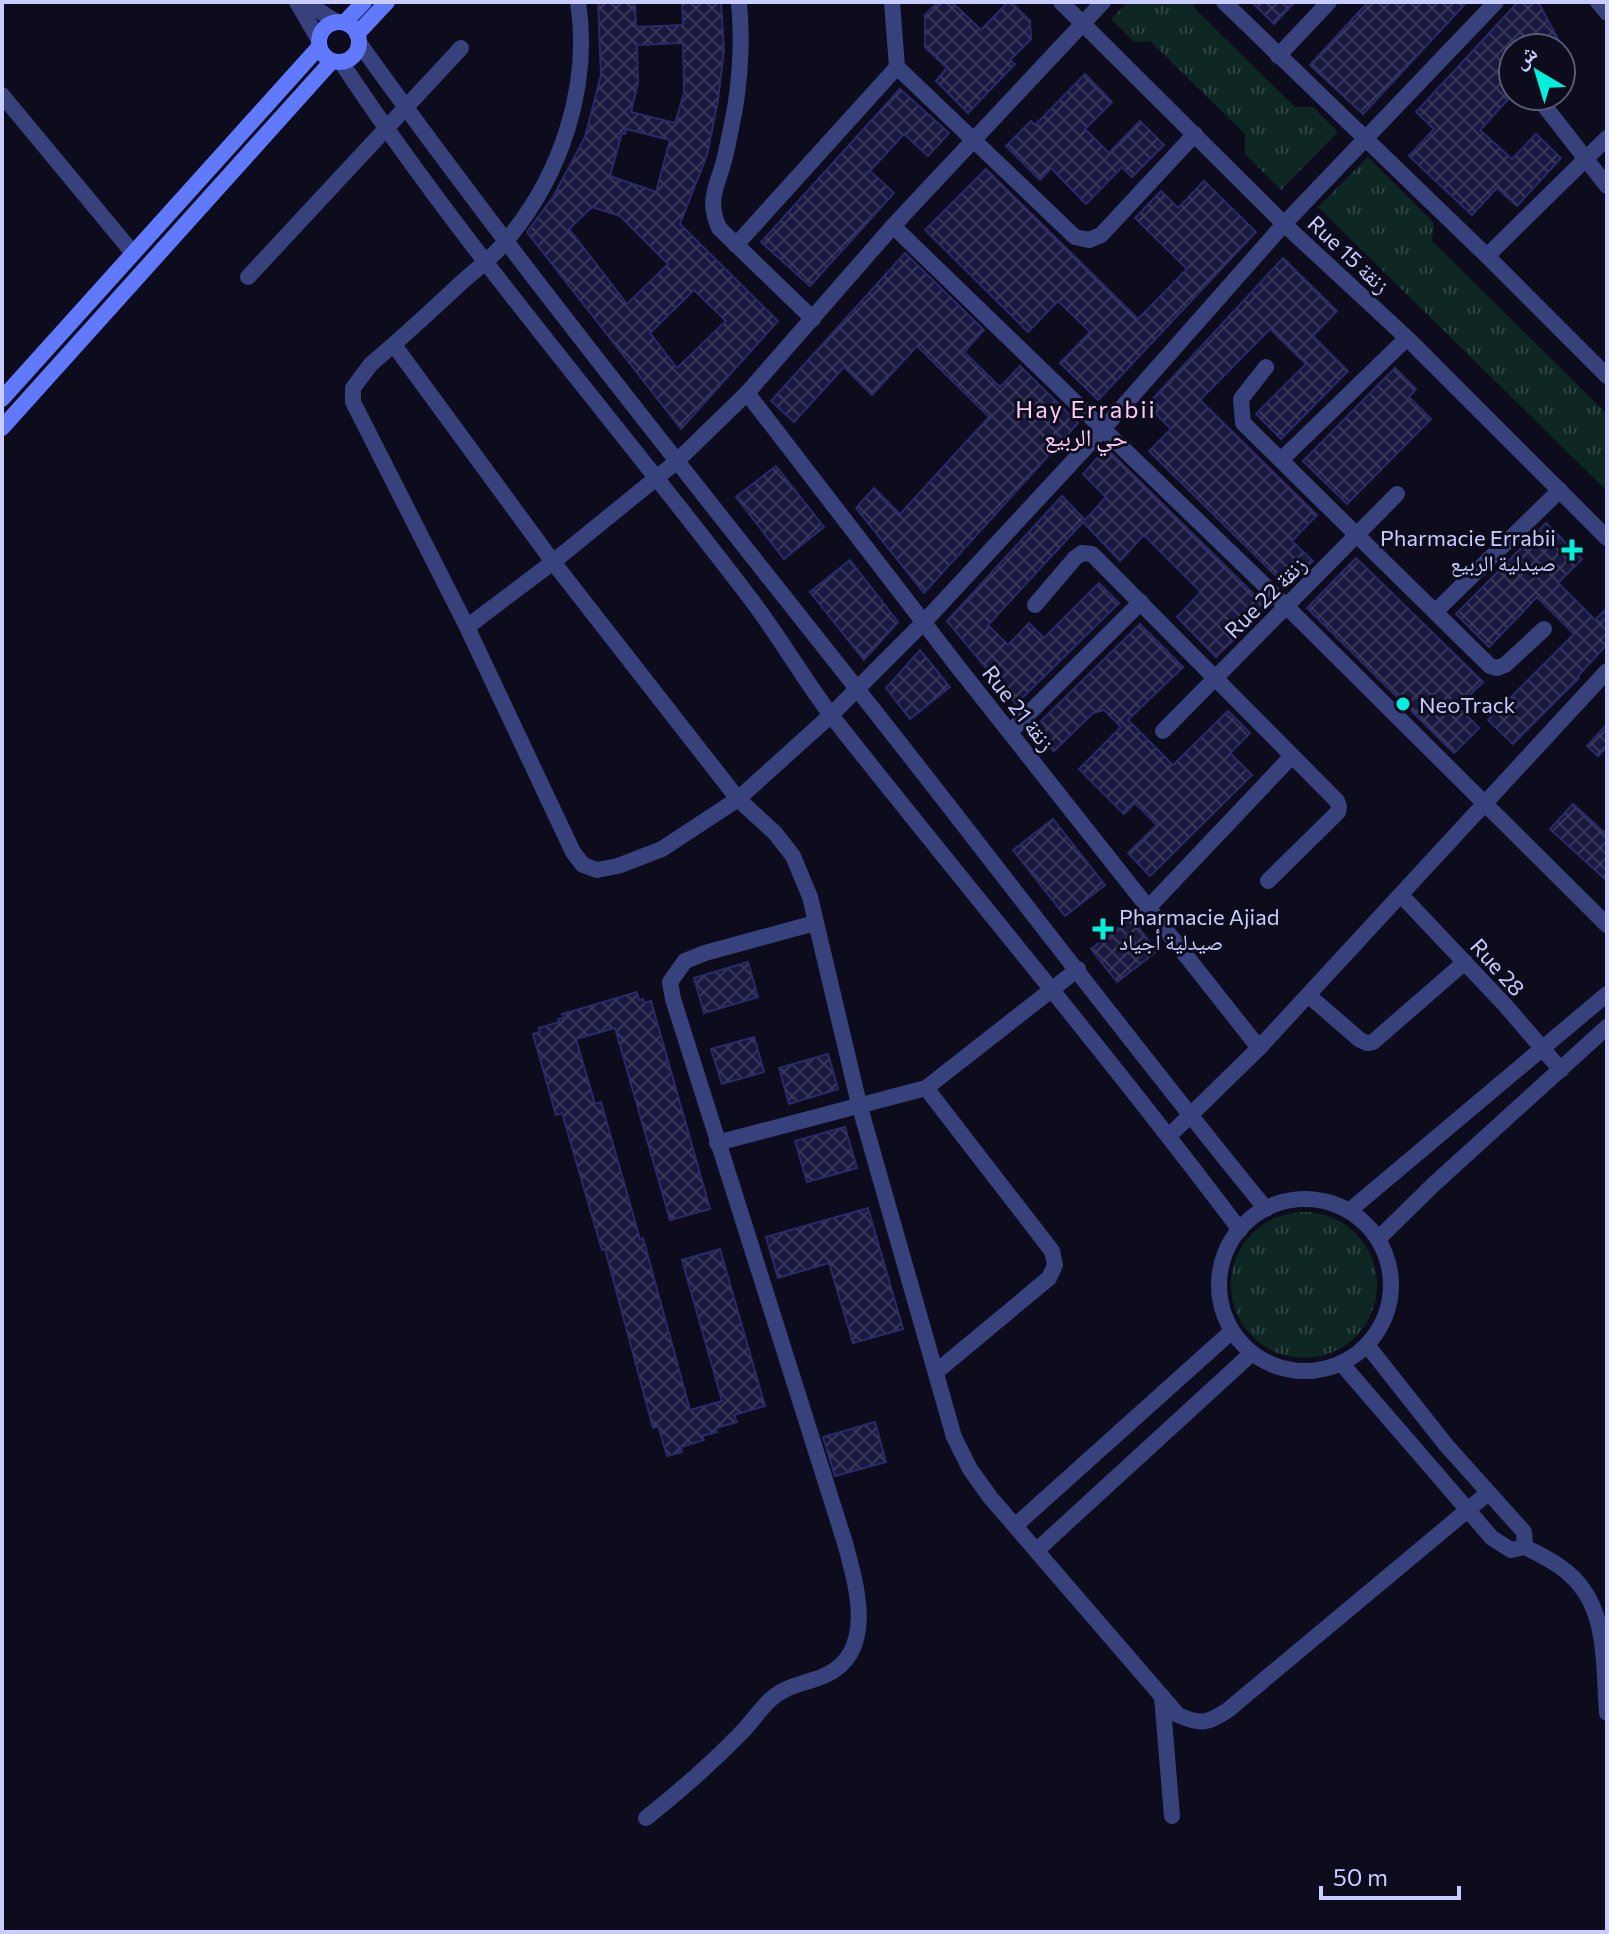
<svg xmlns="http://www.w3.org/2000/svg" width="1609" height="1934" font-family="Commissioner,'Noto Naskh Arabic',sans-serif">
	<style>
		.park { fill: url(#park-tufts) }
		.building { fill: url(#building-cross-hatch); stroke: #2b2a69; stroke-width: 2; fill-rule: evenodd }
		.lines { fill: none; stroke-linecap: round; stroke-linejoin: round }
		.minor { stroke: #37417c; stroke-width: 16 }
		.tertiary { stroke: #37417c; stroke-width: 16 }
		.secondary { stroke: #6179fd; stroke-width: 16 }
		.poi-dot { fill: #03f0dd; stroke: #0c0c1d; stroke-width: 3 }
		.labels { text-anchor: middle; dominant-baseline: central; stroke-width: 6; stroke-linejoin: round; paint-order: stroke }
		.street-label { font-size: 22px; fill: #c8ccfe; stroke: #0c0c1d }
		.poi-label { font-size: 22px; fill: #c8ccfe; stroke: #0c0c1d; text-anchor: start }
		.neighbourhood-label { font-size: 24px; letter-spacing: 2px; fill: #fecaf5; stroke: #0c0c1d }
	</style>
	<defs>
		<pattern id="park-tufts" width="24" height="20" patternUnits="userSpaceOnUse" patternTransform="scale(2)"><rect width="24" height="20" fill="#0f2722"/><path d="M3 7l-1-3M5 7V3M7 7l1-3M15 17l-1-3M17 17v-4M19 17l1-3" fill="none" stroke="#304543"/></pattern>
		<pattern id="building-cross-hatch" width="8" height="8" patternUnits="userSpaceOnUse" patternTransform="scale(2)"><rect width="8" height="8" fill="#19183e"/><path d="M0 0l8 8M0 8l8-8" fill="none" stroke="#39385b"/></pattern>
	</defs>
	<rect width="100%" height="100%" fill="#0c0c1d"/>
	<g class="park">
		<path d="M1128 2H1195L1194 8 1295 107H1313L1338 132 1281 190 1245 154V134L1150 41 1134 42 1111 19Z"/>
		<path d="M1368 157 1434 223 1432 241 1607 414V491L1318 207Z"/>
		<circle cx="1304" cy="1285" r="73"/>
	</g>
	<g class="building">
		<path d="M598 2H635L636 27 683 25 682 2H721L724 50 718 100 707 155 680 224 778 321 681 429 527 232 553 197 585 137 601 75ZM683 43 684 93 675 123 631 112 638 83 637 45ZM626 129 670 140 656 192 610 176 622 133 625 134ZM592 207 620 216 668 264 627 304 569 229ZM694 290 726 321 677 368 650 333Z"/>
		<path d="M938 2H952L981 30 1008 2H1011L1030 21 1031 39 1010 60 1015 64 968 113 936 81 947 68 925 47V15Z"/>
		<path d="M1252 2H1295L1274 24Z"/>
		<path d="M1368 2H1467L1363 114 1310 65Z"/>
		<path d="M1518 2H1538L1563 48H1513V94L1480 130 1512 159 1536 134 1561 158 1517 206 1497 188 1472 215 1409 156 1434 129 1416 112Z"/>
		<path d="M1085 74 1112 102 1085 129 1109 153 1140 121 1164 145 1132 177 1122 167 1086 204 1051 168 1040 180 1006 146 1031 121 1035 125Z"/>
		<path d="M900 89 949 133 928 156 904 134 870 171 894 193 810 286 761 242Z"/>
		<path d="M986 169 1138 319 1187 269 1135 218 1161 191 1178 208 1204 181 1256 232 1098 400 1060 363 1090 332 1058 301 1028 332 925 230Z"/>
		<path d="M905 253 984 330 964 352 1000 387 1020 366 1078 423 924 593 856 508 874 488 900 514 989 417 917 346 872 395 844 367 794 422 771 401Z"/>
		<path d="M1283 258 1337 311 1313 336 1348 371 1281 439 1256 414 1306 364 1270 329 1200 400 1317 515 1292 541 1313 561 1287 587 1149 451 1171 429 1147 405Z"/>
		<path d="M1395 368 1416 389 1409 397 1431 419 1347 504 1303 461Z"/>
		<path d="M1106 448 1267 607 1216 657 1177 617 1201 592 1144 535 1120 561 1083 522 988 625 1008 645 1029 623 1044 638 1099 583 1119 603 1016 704 947 621 1062 496 1085 520 1106 497 1083 474Z"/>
		<path d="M776 466 824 527 784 559 736 497Z"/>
		<path d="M1546 523 1582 559 1558 583 1595 620 1607 608V644L1578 676 1579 678 1513 744 1488 720 1574 634 1537 597 1489 647 1456 614Z"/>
		<path d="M1356 558 1483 682 1458 707 1479 728 1454 753 1307 608Z"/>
		<path d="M850 560 898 622 864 660 810 592Z"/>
		<path d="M1140 624 1183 667 1128 720 1173 765 1228 711 1250 733 1230 753 1252 775 1150 876 1128 853 1157 825 1135 803 1124 814 1079 769 1121 727 1104 710 1093 713 1054 751 1032 730Z"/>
		<path d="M920 650 950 687 910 719 886 688Z"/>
		<path d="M1607 724V747L1598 756 1587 746Z"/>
		<path d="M1573 804 1607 835V881L1550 829Z"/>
		<path d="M1053 819 1105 885 1065 916 1013 850Z"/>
		<path d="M1131 918 1157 951 1117 982 1091 949Z"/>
		<path d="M748 962 758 997 704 1013 694 978Z"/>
		<path d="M637 992 639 1000 643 999 644 1003 651 1001 710 1209 670 1220 615 1028 576 1039 595 1104 601 1102 640 1239 643 1238 690 1410 722 1401 682 1260 720 1249 765 1406 734 1415 737 1422 716 1428 717 1432 702 1436 704 1440 681 1447 682 1452 667 1456 658 1426 653 1428 605 1249 602 1250 562 1113 556 1115 533 1034 540 1032 539 1028 559 1022 558 1019 564 1018 562 1014Z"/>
		<path d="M754 1037 764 1072 722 1084 711 1049Z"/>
		<path d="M828 1054 838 1089 789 1104 779 1068Z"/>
		<path d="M845 1127 857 1168 807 1182 795 1141Z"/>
		<path d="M868 1208 903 1329 853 1343 829 1263 778 1278 766 1237Z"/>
		<path d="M875 1422 886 1462 835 1476 823 1437Z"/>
	</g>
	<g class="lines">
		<g class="minor">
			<path d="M297 2 319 40"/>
			<path d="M306 2 336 22"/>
			<path d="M578 2C591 86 561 176 506 241 494 256 477 269 462 282 432 310 402 338 371 364L353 388V402L467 627 573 852 583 865 597 870 618 866 662 849 738 799 831 715 924 622 1103 429 1284 224 1496 2"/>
			<path d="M739 2C742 36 741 68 736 102 733 120 729 139 725 157 718 186 706 198 719 228L813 319"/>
			<path d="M1061 2 1284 224 1407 338 1607 538"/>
			<path d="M1224 2 1487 256 1607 376"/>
			<path d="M359 43C518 264 689 476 858 690 994 862 1127 1039 1266 1209"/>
			<path d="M1278 56 1329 2"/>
			<path d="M341 62C465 249 614 419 750 598 780 637 804 680 834 719 969 890 1109 1056 1240 1230"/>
			<path d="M897 67 1075 237 1089 240 1101 235 1195 134"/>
			<path d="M2 95 133 253"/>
			<path d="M1543 104 1607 186"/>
			<path d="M893 226 1286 606 1607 925"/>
			<path d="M736 245 897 67 892 2"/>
			<path d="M1487 256 1607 138"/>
			<path d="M248 277 461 48"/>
			<path d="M394 345 553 562 738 799 775 833 793 856 810 897 859 1104 954 1437 970 1469 990 1497 1178 1715C1201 1725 1207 1724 1228 1710L1488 1493"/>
			<path d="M1266 367 1241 399 1243 423 1435 612 1560 490"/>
			<path d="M747 393 958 667 1259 1048"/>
			<path d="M1282 459 1407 338"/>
			<path d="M1035 605 1075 558 1082 553 1092 554 1337 801 1339 807 1338 812 1268 881"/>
			<path d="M1435 612 1490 666 1497 668 1505 665 1544 629"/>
			<path d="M467 627 553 562 676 462 747 393 893 226 1103 2"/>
			<path d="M1163 731 1397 494"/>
			<path d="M1010 732 1141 602"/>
			<path d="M1401 895 1505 1005 1561 1070"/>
			<path d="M1148 908 1292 756"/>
			<path d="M1308 995 1360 1040 1367 1043 1373 1042 1465 962"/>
			<path d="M926 1088 1052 1251 1055 1265 1049 1278 936 1372"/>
			<path d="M1169 1136 1259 1048 1607 671"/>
			<path d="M717 1143 926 1088 1078 969"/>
			<circle cx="1305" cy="1285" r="86"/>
			<path d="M1349 1211 1607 994"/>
			<path d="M1378 1239 1433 1185 1607 1027"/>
			<path d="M1367 1345 1446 1445 1524 1532 1525 1547"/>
			<path d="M1341 1363 1492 1538 1511 1550 1525 1547C1540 1555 1556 1562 1568 1573 1609 1607 1603 1665 1607 1713"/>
			<path d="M1016 1525 1232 1331"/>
			<path d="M1037 1550 1252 1353"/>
			<path d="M1162 1696 1172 1816"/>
			<path d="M646 1818C680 1791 712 1763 742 1732 752 1722 760 1709 770 1700 787 1684 806 1684 826 1675 877 1651 856 1584 845 1543L673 999 670 982 685 961 705 953 815 923"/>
		</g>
		<path class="tertiary" d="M1598 2 1607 13"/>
		<g class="secondary">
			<path d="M345 22 364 2"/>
			<circle cx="339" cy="42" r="20"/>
			<path d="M357 34 387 2"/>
			<path d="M2 399 319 47"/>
			<path d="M2 428 332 61"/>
		</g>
	</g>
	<g class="poi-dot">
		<path d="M1568 538h8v8h8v8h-8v8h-8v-8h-8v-8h8z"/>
		<circle cx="1403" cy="704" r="8"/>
		<path d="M1099 917h8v8h8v8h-8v8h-8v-8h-8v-8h8z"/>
	</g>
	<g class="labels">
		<g class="street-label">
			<text transform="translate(1349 254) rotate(43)">Rue 15 زنقة</text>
			<text transform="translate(1265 597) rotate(-45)">Rue 22 زنقة</text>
			<text transform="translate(1019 708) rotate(52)">Rue 21 زنقة</text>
			<text transform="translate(1498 967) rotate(48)">Rue 28</text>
		</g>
		<g class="poi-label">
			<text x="1556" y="537" text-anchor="end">Pharmacie Errabii<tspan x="1556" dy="25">صيدلية الربيع</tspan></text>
			<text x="1419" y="704">NeoTrack</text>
			<text x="1119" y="916">Pharmacie Ajiad<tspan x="1119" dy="25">صيدلية أجياد</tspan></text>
		</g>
		<g class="neighbourhood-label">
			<text x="1086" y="408">Hay Errabii<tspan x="1086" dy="28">حي الربيع</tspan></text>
		</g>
	</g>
	<rect width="1609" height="1934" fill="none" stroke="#c8ccfe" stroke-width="8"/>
	<g transform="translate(1537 72) rotate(322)"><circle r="38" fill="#0c0c1d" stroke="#575977" stroke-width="2"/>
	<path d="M0-6L14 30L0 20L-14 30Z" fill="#03f0dd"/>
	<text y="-12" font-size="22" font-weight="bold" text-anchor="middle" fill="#c8ccfe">ش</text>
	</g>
	<path d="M1321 1886v12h138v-12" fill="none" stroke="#c8ccfe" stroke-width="4"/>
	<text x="1333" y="1886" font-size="24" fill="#c8ccfe" stroke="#0c0c1d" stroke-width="6" paint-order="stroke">50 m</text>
</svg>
